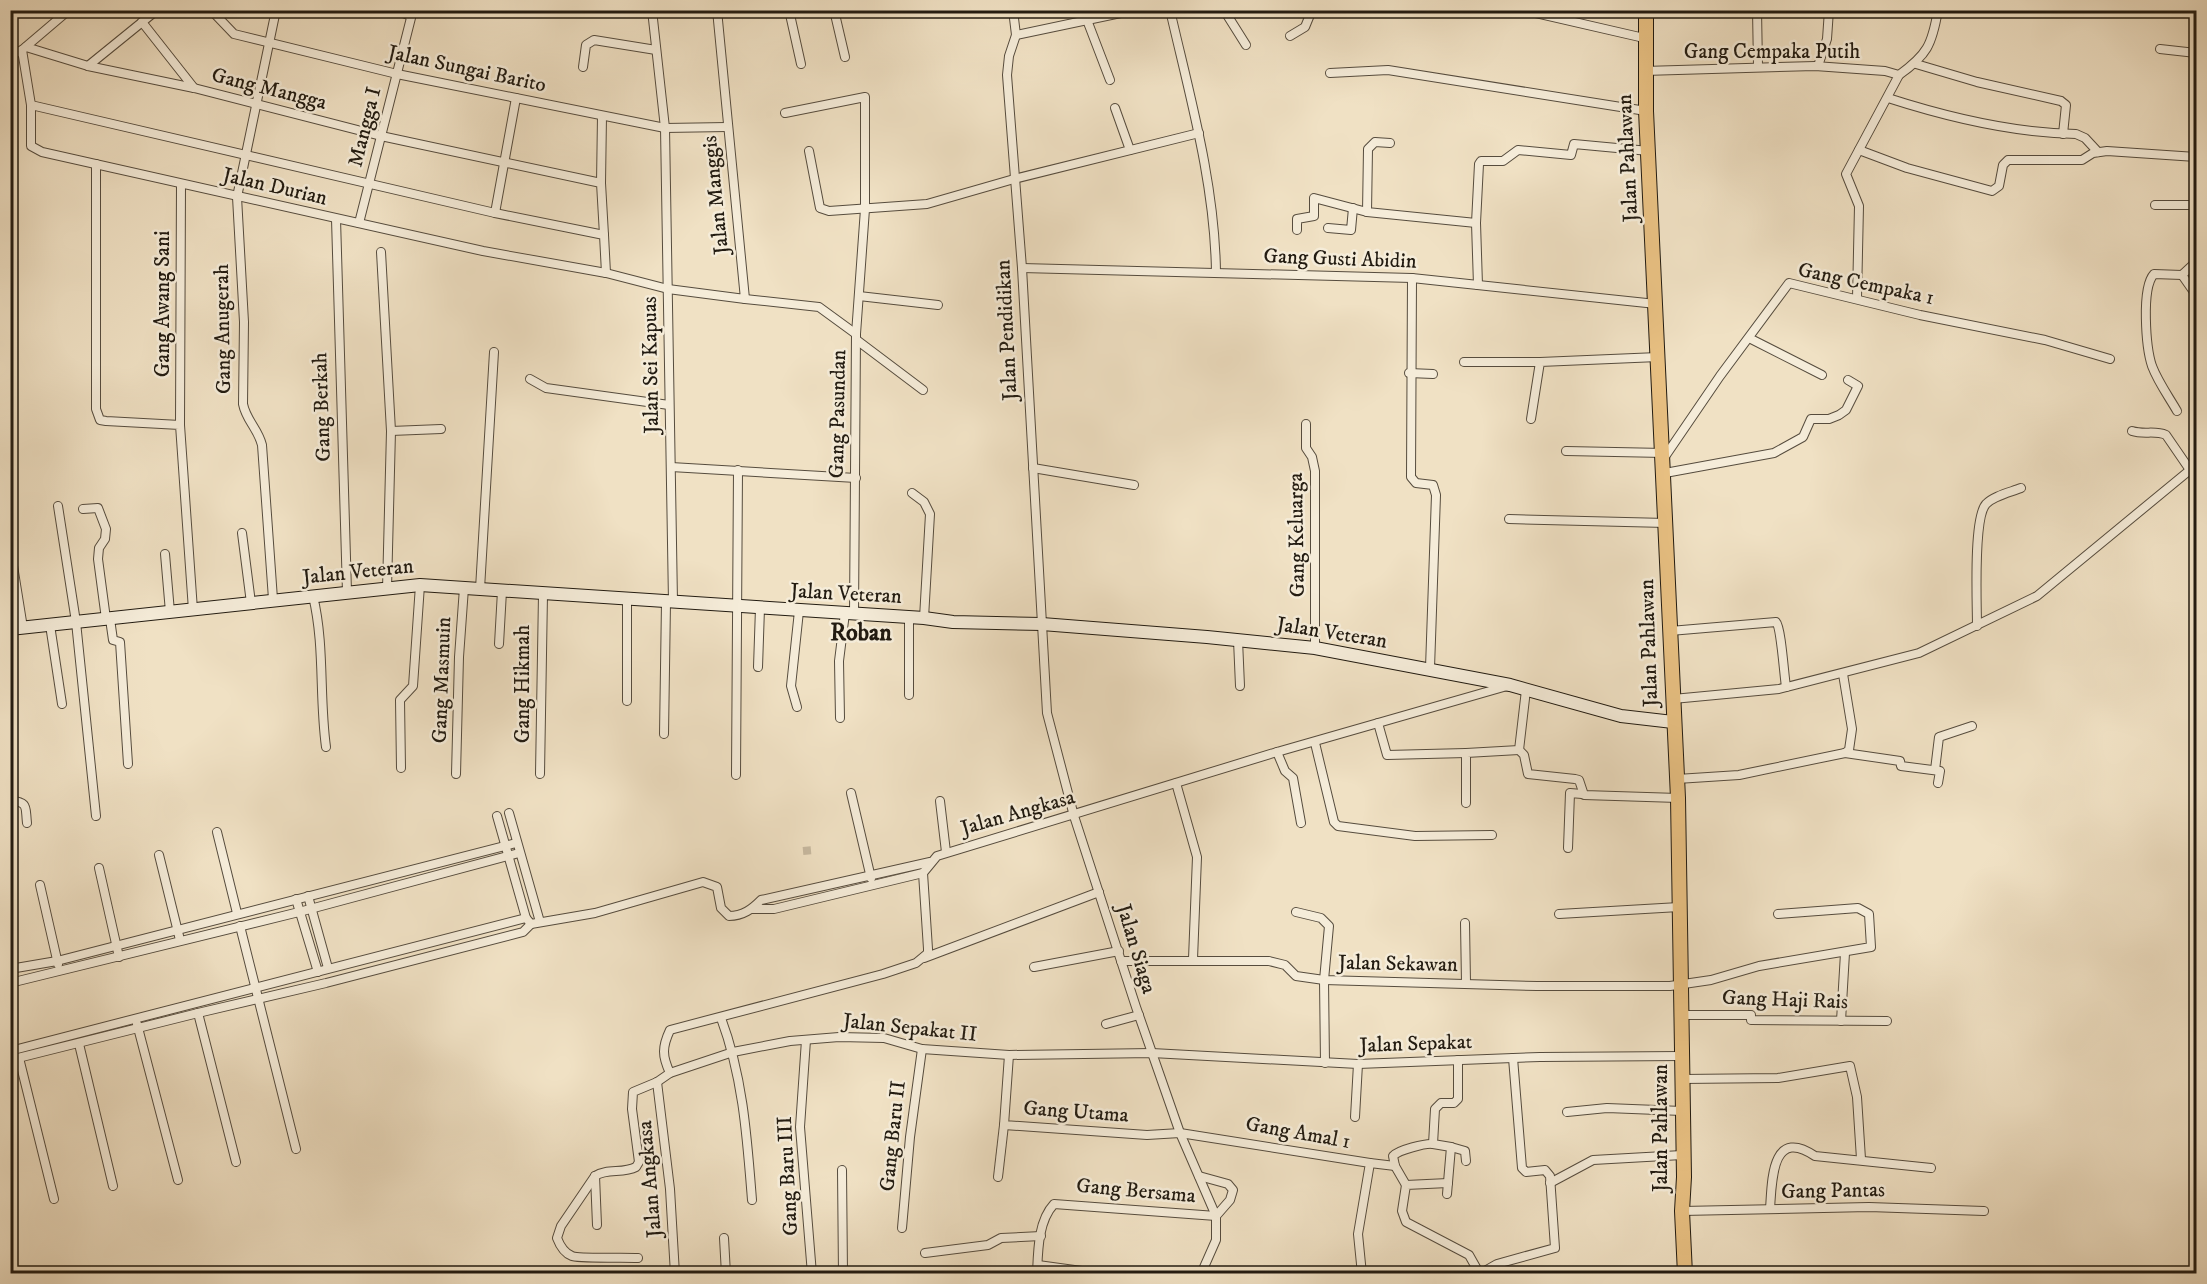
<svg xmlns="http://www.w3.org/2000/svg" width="2207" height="1284" font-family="'IM FELL DW Pica',serif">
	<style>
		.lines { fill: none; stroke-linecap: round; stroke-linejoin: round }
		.street-tunnel { stroke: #c7b9a0; stroke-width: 8; stroke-dasharray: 8 4; stroke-linecap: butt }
		.street-casing { stroke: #564c3e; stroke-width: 10 }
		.secondary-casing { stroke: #221b11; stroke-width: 14 }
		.primary-casing { stroke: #221b11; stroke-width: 16 }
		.street { stroke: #f5ecd9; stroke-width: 8 }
		.secondary { stroke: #f5ecd9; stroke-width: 12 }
		.primary { stroke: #e8c082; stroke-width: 14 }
		.labels { text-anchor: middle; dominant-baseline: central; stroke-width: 5; stroke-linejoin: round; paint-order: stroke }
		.street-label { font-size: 21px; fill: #221b11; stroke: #f5ecd9 }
		.quarter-label { font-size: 24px; font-weight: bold; fill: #221b11; stroke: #f5ecd9 }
	</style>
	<rect width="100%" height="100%" fill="#f0e1c4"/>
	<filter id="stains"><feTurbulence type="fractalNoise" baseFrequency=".00333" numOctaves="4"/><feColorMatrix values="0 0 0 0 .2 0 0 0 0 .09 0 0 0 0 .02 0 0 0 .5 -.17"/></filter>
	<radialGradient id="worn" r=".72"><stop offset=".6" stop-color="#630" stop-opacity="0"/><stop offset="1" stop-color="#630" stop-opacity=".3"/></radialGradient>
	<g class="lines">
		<path class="street-tunnel" d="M803 851 814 850"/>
		<g class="street-casing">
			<g id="street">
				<path d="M211 10 234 34 397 74 665 128 727 127"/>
				<path d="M396 10 411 16"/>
				<path d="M652 10 665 128 673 602"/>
				<path d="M789 10 801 64"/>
				<path d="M834 10 845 57"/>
				<path d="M1013 10 1016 35"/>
				<path d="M1170 10C1190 97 1215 184 1216 273"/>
				<path d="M1224 10 1246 45"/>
				<path d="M1522 10 1644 38"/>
				<path d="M1757 10 1758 66"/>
				<path d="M1087 20 1110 80"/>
				<path d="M142 22 194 88"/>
				<path d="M1016 35 1009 56 1007 75 1022 268 1047 713 1074 816 1136 1007 1180 1133 1216 1216V1240L1201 1274"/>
				<path d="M1016 35 1135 10"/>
				<path d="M1290 36 1305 27 1312 10"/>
				<path d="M26 47 88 66 194 88 381 136 601 183 604 235"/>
				<path d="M2160 49 2196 53"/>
				<path d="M22 50 31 105V146L42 152 483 251 606 273 668 289 745 299 717 10"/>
				<path d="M10 56 22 50 69 10"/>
				<path d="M1916 64 1977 82 2061 101 2066 105 2063 134"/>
				<path d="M88 66 157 10"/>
				<path d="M1818 66 1827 39 1829 10"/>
				<path d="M583 67 586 45 594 40 656 50"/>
				<path d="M1644 71 1815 66 1885 71 1899 75C1927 55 1932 45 1938 10"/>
				<path d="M1330 73 1388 70 1646 111"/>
				<path d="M1888 98C1947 117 2014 133 2076 134L2085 138 2098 152"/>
				<path d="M31 105 495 213 604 235 606 273"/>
				<path d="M1115 108 1130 150"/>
				<path d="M785 113 865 97V209L856 334"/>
				<path d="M1390 143 1375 142 1368 149 1367 212 1476 223"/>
				<path d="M1859 150 1907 168 1992 191 1999 186 2003 165 2008 160H2082L2093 153 2107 151 2196 157"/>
				<path d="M809 151 820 208 829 211 927 204 1014 179 1199 133"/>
				<path d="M96 164V409L100 420 106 421 180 425 193 610"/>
				<path d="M601 183 602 116"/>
				<path d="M2155 205H2196"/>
				<path d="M495 213 516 98"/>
				<path d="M336 219 347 592"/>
				<path d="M359 223 413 10"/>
				<path d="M1328 228 1351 230 1353 208"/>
				<path d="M1297 230V219L1314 216V198L1367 212"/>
				<path d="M381 252 391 431 387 589"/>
				<path d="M1022 268 1412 278 1656 304"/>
				<path d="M2182 275 2196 295"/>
				<path d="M1412 278 1411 477 1416 483 1433 485 1436 495 1430 668"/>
				<path d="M1478 285 1476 223 1479 164 1481 161H1503L1518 150 1571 155 1574 144 1649 151"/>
				<path d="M859 296 938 305"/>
				<path d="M1857 298 1859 206 1846 174 1899 75"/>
				<path d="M745 299 819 307 856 334 854 615"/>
				<path d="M1749 338 1822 375"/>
				<path d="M858 341 923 390"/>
				<path d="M1464 362H1540"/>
				<path d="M1409 373 1433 374"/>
				<path d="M530 379 546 388 669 405"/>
				<path d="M2177 411C2169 397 2158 382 2152 366 2146 348 2141 288 2154 274L2182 275 2196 262"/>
				<path d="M1531 419 1540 362 1658 357"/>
				<path d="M1306 424V448L1312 457 1315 471V648"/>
				<path d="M180 425 181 184"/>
				<path d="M391 431 441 429"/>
				<path d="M2132 431C2144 435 2155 430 2166 435L2190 470"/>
				<path d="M1566 451 1664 453"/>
				<path d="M1664 458 1720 376 1789 283 1920 315 2045 340 2110 359"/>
				<path d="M671 467 856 478"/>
				<path d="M1033 468 1134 485"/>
				<path d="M1665 473 1774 453 1803 437 1811 419H1829L1839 415 1846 410 1858 386 1848 380"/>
				<path d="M912 493 924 502 930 514 924 618"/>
				<path d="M58 506 76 622 96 816"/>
				<path d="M83 509 98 508 106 529 105 539 99 548 98 559 106 619"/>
				<path d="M1509 519 1666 523"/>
				<path d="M242 533 251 603"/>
				<path d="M10 547 23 628"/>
				<path d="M165 554 170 612"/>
				<path d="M480 589 494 352"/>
				<path d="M313 596C325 646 319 696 326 747"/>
				<path d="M273 599 262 445C258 429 246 420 243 404L244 322 237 197 276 10"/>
				<path d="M110 619 113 640 120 642 128 764"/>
				<path d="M50 625 62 704"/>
				<path d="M1977 626C1977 604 1973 518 1986 504 1993 496 2011 492 2021 488"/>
				<path d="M1670 631 1776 622C1781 627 1784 674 1786 687"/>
				<path d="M1238 640 1240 686"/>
				<path d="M499 644 502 591"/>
				<path d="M758 667 760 608"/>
				<path d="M909 695V618"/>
				<path d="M1673 699 1779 689 1919 653 2037 596 2196 465"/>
				<path d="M627 701V600"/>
				<path d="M797 707 791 686 799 611"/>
				<path d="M840 718 839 661 845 613"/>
				<path d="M1378 723 1387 755 1466 753"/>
				<path d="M664 734 666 602"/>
				<path d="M1315 743 1334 822 1338 826 1415 836 1492 835"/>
				<path d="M1519 750 1524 755 1528 774 1575 779 1579 780 1584 795 1678 798"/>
				<path d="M1277 752 1285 771 1293 778 1301 823"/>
				<path d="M1845 753 1900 761 1901 766 1940 771 1938 783"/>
				<path d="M401 768 400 700 413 686 420 585"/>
				<path d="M1935 770 1939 737 1972 726"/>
				<path d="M456 774 459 657 464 588"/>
				<path d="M540 774 543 594"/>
				<path d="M736 775 738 470"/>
				<path d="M1677 779 1739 775 1845 753 1849 750 1852 729 1843 674"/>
				<path d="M1176 783 1197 857 1193 959"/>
				<path d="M851 793 871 878"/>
				<path d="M10 800C29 803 25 806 27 823"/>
				<path d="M940 801 946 852"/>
				<path d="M1466 803V753L1519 750 1526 690"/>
				<path d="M509 813 540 922"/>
				<path d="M497 816 526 918"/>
				<path d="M217 832 237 913"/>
				<path d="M1568 848 1570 793 1582 794"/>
				<path d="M159 855 180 940"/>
				<path d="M99 868 119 957"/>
				<path d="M40 885 58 964"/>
				<path d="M308 896 328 968"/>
				<path d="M296 899 318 972"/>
				<path d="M752 909H774L923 873"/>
				<path d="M1296 912 1321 918 1329 926 1324 980 1325 1063"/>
				<path d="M1559 914 1679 907"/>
				<path d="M1465 923 1466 983"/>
				<path d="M240 926 296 1149"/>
				<path d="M924 958 1099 892"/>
				<path d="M1121 961H1269L1285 965 1296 976 1324 980 1537 986H1670L1711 980 1759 966 1871 947 1869 914 1858 908 1778 914"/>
				<path d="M1034 967 1119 951"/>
				<path d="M10 969 57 961 516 843"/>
				<path d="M10 983 299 912 519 853"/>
				<path d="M198 1013 236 1162"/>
				<path d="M1681 1015H1751V1020L1887 1021"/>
				<path d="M721 1018C743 1077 747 1137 752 1200"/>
				<path d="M1841 1021 1845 953"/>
				<path d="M137 1024 178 1180"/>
				<path d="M1106 1024 1139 1015"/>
				<path d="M806 1040 800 1127 812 1274"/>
				<path d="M79 1044 113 1186"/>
				<path d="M10 1051 526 918 531 924 595 913 703 882 717 887 721 908 729 916C743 916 752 909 761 900L930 862"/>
				<path d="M1009 1055 1004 1125 1147 1135 1180 1133 1370 1163 1358 1234 1362 1274"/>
				<path d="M19 1058 54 1199"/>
				<path d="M10 1060 198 1013 326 983 523 932 531 924"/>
				<path d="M670 1073C662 1056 662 1047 670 1030L883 974 916 963 928 953V949L923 873 937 856 1277 752 1507 686"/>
				<path d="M1682 1079 1778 1078 1850 1066 1857 1097 1861 1159"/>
				<path d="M657 1082 670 1189 675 1274"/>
				<path d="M1567 1112 1607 1108 1682 1111"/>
				<path d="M1355 1117 1358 1064"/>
				<path d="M1451 1147 1465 1151 1466 1161"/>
				<path d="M1370 1163 1395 1166"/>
				<path d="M842 1170 843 1274"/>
				<path d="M595 1176 597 1225"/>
				<path d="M998 1177 1004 1125"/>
				<path d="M1448 1183 1406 1185 1402 1211 1406 1222 1469 1255 1478 1271 1483 1272 1497 1264 1555 1248 1550 1176 1545 1170 1526 1172 1522 1168 1513 1058"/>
				<path d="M1550 1183 1593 1160 1682 1155"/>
				<path d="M1406 1185 1395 1166 1393 1156C1398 1150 1426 1143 1433 1144"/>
				<path d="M1447 1194 1451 1147 1433 1144 1435 1109 1441 1103H1454L1458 1099V1060"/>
				<path d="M1770 1209C1772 1182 1771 1126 1815 1156L1931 1168"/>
				<path d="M1682 1211 1869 1207 1984 1211"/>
				<path d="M902 1228 910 1137 922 1049"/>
				<path d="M724 1238 726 1274"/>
				<path d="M925 1253 988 1245 1001 1238 1041 1236"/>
				<path d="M638 1258C625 1257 578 1259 572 1256 564 1253 560 1246 557 1238L561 1226 595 1176C607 1168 623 1174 636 1167L639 1162 632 1109 633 1092 657 1082 670 1073 733 1052 790 1041 839 1037 884 1038 922 1049 1009 1055 1152 1053 1358 1064 1540 1057 1682 1056"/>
				<path d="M1038 1265 1096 1273"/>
				<path d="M1037 1274C1038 1251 1038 1221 1054 1204L1216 1216 1230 1200 1233 1190 1228 1184 1199 1176"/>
			</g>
		</g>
		<g class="secondary-casing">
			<path id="secondary" d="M10 629 420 585 924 618 953 622 1042 624 1207 637 1315 648 1510 685 1621 716 1673 722"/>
		</g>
		<g class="primary-casing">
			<path id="primary" d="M1646 10V111L1678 798 1684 1177 1682 1211 1685 1274"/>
		</g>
		<use href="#street" class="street"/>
		<use href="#secondary" class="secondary"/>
		<use href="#primary" class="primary"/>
	</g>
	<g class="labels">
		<g class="street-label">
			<text x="1772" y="52">Gang Cempaka Putih</text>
			<text transform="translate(467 69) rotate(12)">Jalan Sungai Barito</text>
			<text transform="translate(269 89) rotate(14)">Gang Mangga</text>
			<text transform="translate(365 127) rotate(-76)">Mangga I</text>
			<text transform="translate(1628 158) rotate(-93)">Jalan Pahlawan</text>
			<text transform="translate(275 187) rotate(13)">Jalan Durian</text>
			<text transform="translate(716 195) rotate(-96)">Jalan Manggis</text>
			<text transform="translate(1340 259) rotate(2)">Gang Gusti Abidin</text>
			<text transform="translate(1866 284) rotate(12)">Gang Cempaka 1</text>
			<text transform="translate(163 304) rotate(-90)">Gang Awang Sani</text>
			<text transform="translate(223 329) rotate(-91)">Gang Anugerah</text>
			<text transform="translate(1007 330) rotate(-93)">Jalan Pendidikan</text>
			<text transform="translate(651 365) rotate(-91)">Jalan Sei Kapuas</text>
			<text transform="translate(322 407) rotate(-92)">Gang Berkah</text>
			<text transform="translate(838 414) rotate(-89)">Gang Pasundan</text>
			<text transform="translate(1297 535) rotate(-91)">Gang Keluarga</text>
			<text transform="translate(358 572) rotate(-6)">Jalan Veteran</text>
			<text transform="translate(846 594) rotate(3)">Jalan Veteran</text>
			<text transform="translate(1332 633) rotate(9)">Jalan Veteran</text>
			<text transform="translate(1649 643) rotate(-92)">Jalan Pahlawan</text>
			<text transform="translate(442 680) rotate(-88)">Gang Masmuin</text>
			<text transform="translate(523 684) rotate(-90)">Gang Hikmah</text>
			<text transform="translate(1018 813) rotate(-16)">Jalan Angkasa</text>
			<text transform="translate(1136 949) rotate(73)">Jalan Siaga</text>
			<text transform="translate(1398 964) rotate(1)">Jalan Sekawan</text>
			<text transform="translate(1785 1000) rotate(2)">Gang Haji Rais</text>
			<text transform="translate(910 1028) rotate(6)">Jalan Sepakat II</text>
			<text transform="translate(1416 1044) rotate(-2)">Jalan Sepakat</text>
			<text transform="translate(1076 1112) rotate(4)">Gang Utama</text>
			<text transform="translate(1661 1128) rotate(-90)">Jalan Pahlawan</text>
			<text transform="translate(1298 1133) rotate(10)">Gang Amal 1</text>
			<text transform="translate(893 1136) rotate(-84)">Gang Baru II</text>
			<text transform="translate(788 1176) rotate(-93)">Gang Baru III</text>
			<text transform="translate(650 1179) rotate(-95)">Jalan Angkasa</text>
			<text transform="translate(1136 1191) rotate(5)">Gang Bersama</text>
			<text transform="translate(1833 1191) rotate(-1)">Gang Pantas</text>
		</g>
		<g class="quarter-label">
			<text x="861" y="633">Roban</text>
		</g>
	</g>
	<rect width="2207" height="1284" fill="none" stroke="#f0e1c4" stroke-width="36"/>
	<rect x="12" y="12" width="2183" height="1260" fill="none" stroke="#221b11" stroke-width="3"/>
	<rect x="18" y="18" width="2171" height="1248" fill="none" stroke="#221b11" stroke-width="1.5"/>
	<rect width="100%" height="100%" filter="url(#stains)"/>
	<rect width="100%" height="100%" fill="url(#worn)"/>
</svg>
